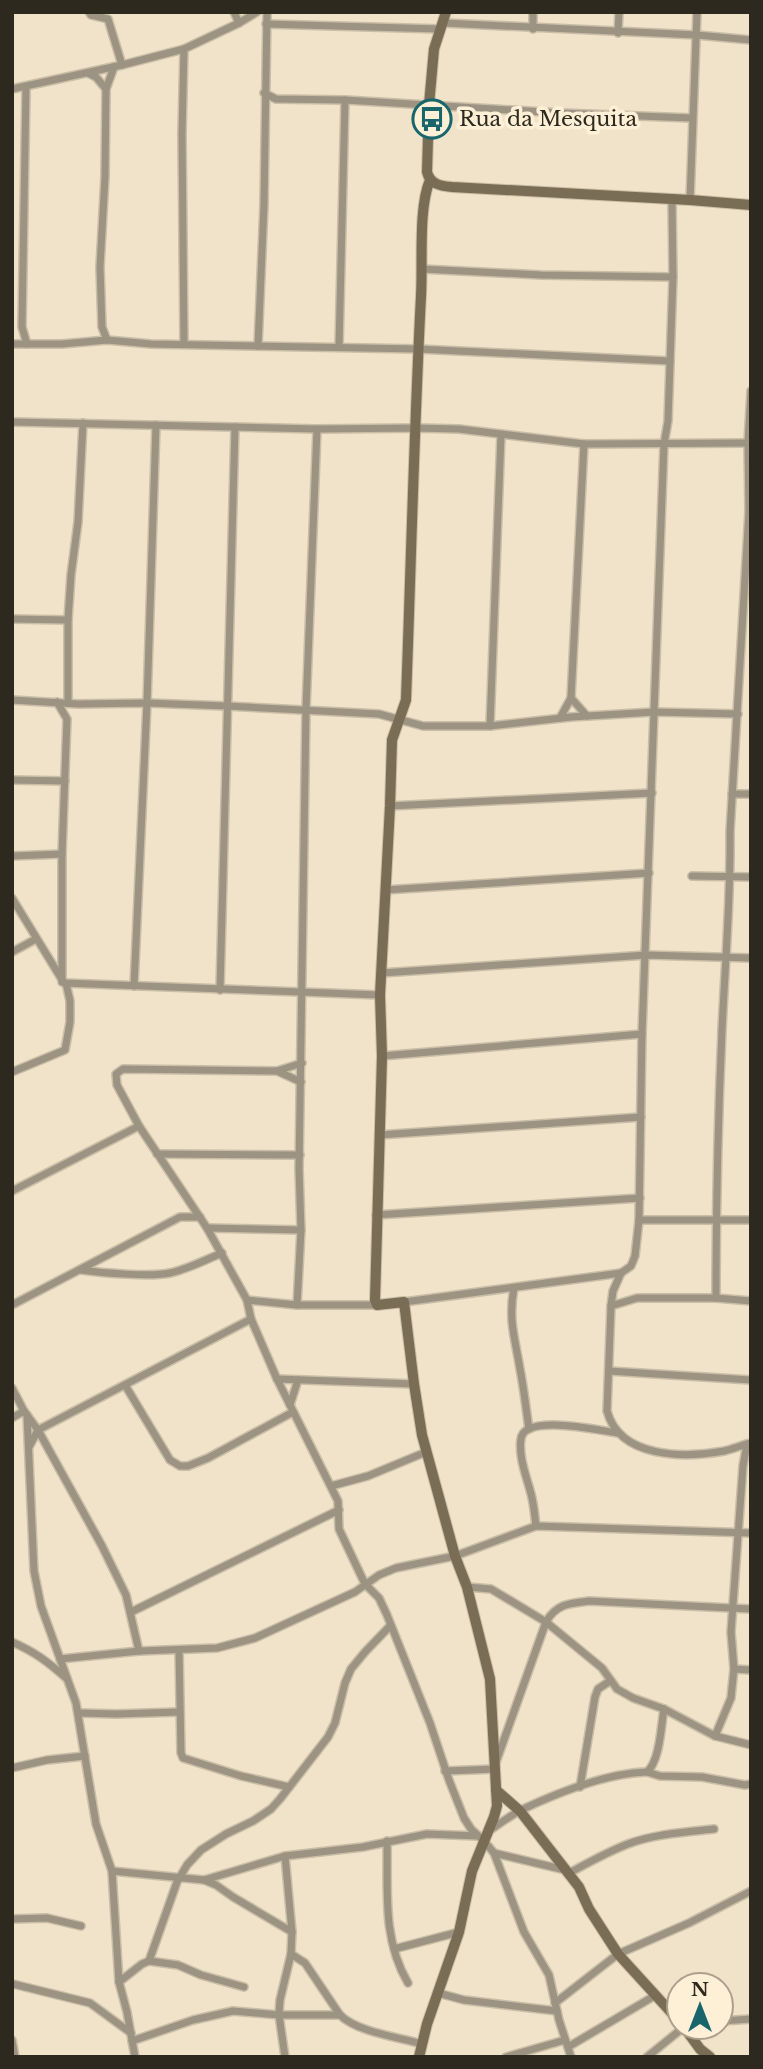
<svg xmlns="http://www.w3.org/2000/svg" width="763" height="2069" font-family="'Libre Baskerville',serif">
	<style>
		.lines { fill: none; stroke-linecap: round; stroke-linejoin: round }
		.street-casing { stroke: #cabea7; stroke-width: 10 }
		.secondary-casing { stroke: #cabea7; stroke-width: 12 }
		.street { stroke: #9c9383; stroke-width: 7 }
		.secondary { stroke: #7a6d55; stroke-width: 10 }
		.labels { text-anchor: middle; dominant-baseline: central; stroke-width: 7; stroke-linejoin: round; paint-order: stroke }
		.poi-label { font-size: 21px; fill: #2e291f; stroke: #fef0d6; text-anchor: start }
	</style>
	<rect width="100%" height="100%" fill="#f1e3c9"/>
	<g class="lines">
		<g class="street-casing">
			<g id="street">
				<path d="M89 12 91 15 108 19 122 65"/>
				<path d="M234 12 239 23"/>
				<path d="M444 23 697 35 751 40"/>
				<path d="M266 24 440 29"/>
				<path d="M533 29V12"/>
				<path d="M618 33 619 12"/>
				<path d="M184 49 182 134 184 344"/>
				<path d="M88 73 96 77 106 89"/>
				<path d="M26 88 22 327 27 344"/>
				<path d="M12 89 122 65 184 49 239 23 257 12"/>
				<path d="M264 93 276 99 345 100 560 113 692 118"/>
				<path d="M690 200 697 12"/>
				<path d="M422 269 541 275 673 277"/>
				<path d="M107 340 102 327 100 267 105 177 106 89 114 67"/>
				<path d="M12 344H62L107 340 151 344 418 349 670 361"/>
				<path d="M258 346 264 205 267 12"/>
				<path d="M339 347 345 100"/>
				<path d="M12 422 317 429 416 428 459 429 584 444 748 443"/>
				<path d="M12 619 68 620"/>
				<path d="M571 698 587 716"/>
				<path d="M12 700 78 704 147 703 227 706 379 714 423 726H490L571 717 654 712 738 714"/>
				<path d="M57 702 67 719 62 854V982"/>
				<path d="M68 703V620L71 575 78 522 83 423"/>
				<path d="M560 718 571 698 584 444"/>
				<path d="M490 726 501 435"/>
				<path d="M12 780 65 781"/>
				<path d="M732 794H751"/>
				<path d="M390 806 652 793"/>
				<path d="M12 856 62 854"/>
				<path d="M692 876 751 877"/>
				<path d="M385 890 649 873"/>
				<path d="M12 898 64 983 380 995"/>
				<path d="M12 952 36 939"/>
				<path d="M382 973 646 955 751 958"/>
				<path d="M134 986 147 703 156 425"/>
				<path d="M220 990 235 427"/>
				<path d="M382 1056 642 1034"/>
				<path d="M302 1063 277 1071 123 1069 116 1074 117 1085 139 1126 207 1228 247 1300 251 1319 277 1379 338 1501 339 1529 365 1584 379 1598 387 1615 430 1723 449 1780 464 1818 471 1829 484 1841 494 1853 524 1932 549 1975 559 2020 571 2057"/>
				<path d="M277 1071 301 1082"/>
				<path d="M12 1072 65 1050 70 1022V1001L66 983"/>
				<path d="M379 1135 641 1117"/>
				<path d="M157 1154 300 1155"/>
				<path d="M12 1191 139 1126"/>
				<path d="M376 1215 640 1198"/>
				<path d="M639 1220H751"/>
				<path d="M207 1228 301 1230"/>
				<path d="M81 1270C102 1273 151 1277 170 1273 188 1269 205 1260 222 1253"/>
				<path d="M621 1273 613 1291 611 1306 607 1411C620 1459 685 1458 724 1451 733 1449 742 1445 751 1443"/>
				<path d="M514 1288C508 1320 515 1338 520 1369 524 1389 526 1409 529 1429"/>
				<path d="M716 1298C716 1209 718 1119 722 1030 725 964 731 898 730 832L749 511 748 443 751 391"/>
				<path d="M247 1300 297 1305H377"/>
				<path d="M404 1302 621 1273 631 1266 635 1256 639 1220 642 1034 664 444 668 421 673 277 672 200"/>
				<path d="M12 1305 180 1217H200"/>
				<path d="M297 1305 301 1230 299 1169 306 709 317 429"/>
				<path d="M611 1306 637 1298H716L751 1301"/>
				<path d="M609 1371 751 1380"/>
				<path d="M277 1379 414 1384"/>
				<path d="M125 1385 170 1460 180 1466H188L208 1458 293 1412"/>
				<path d="M12 1388 24 1411 38 1430 102 1546 126 1595 139 1651"/>
				<path d="M290 1405 298 1380"/>
				<path d="M27 1415 34 1571 41 1606 76 1703 96 1824 112 1871 119 1982 127 2012 135 2057"/>
				<path d="M12 1418 24 1411"/>
				<path d="M29 1447 38 1430 251 1319"/>
				<path d="M331 1486 368 1476 426 1452"/>
				<path d="M536 1526C535 1517 534 1507 532 1498 528 1480 518 1458 521 1439 524 1413 601 1431 618 1433"/>
				<path d="M467 1587 491 1589 546 1622 602 1668 617 1689 633 1698 664 1709 715 1736 751 1745"/>
				<path d="M131 1612 339 1510"/>
				<path d="M12 1642C35 1652 48 1662 66 1678"/>
				<path d="M179 1650 181 1753 183 1758 241 1776 289 1787"/>
				<path d="M60 1659 139 1651 217 1648 255 1638 355 1592 379 1575 396 1568 455 1556 536 1526 751 1533"/>
				<path d="M734 1669 751 1670"/>
				<path d="M79 1713 116 1714 179 1712"/>
				<path d="M715 1736 731 1698 732 1688 734 1669 731 1632 743 1466 747 1444"/>
				<path d="M496 1762 546 1622C556 1604 570 1603 589 1601L751 1609"/>
				<path d="M12 1768 47 1760 85 1756"/>
				<path d="M445 1771 495 1769"/>
				<path d="M647 1772 660 1776 702 1777 745 1785 751 1784"/>
				<path d="M580 1787 595 1697 598 1689 610 1681"/>
				<path d="M489 1831C499 1824 510 1816 521 1810 557 1793 607 1773 647 1772 660 1761 661 1726 664 1709"/>
				<path d="M387 1841C388 1890 382 1939 408 1983"/>
				<path d="M494 1853 565 1870"/>
				<path d="M285 1856 292 1932 291 1954 280 2000 279 2015 285 2057"/>
				<path d="M112 1871 204 1880 285 1856 363 1847 427 1834 478 1836"/>
				<path d="M569 1873C588 1863 607 1852 628 1844 654 1834 686 1832 714 1829"/>
				<path d="M204 1880 216 1885 233 1897 292 1932"/>
				<path d="M12 1919 47 1918 81 1926"/>
				<path d="M394 1949 459 1932"/>
				<path d="M291 1954 305 1963 340 2015C357 2032 398 2037 422 2044"/>
				<path d="M149 1961 178 1965 201 1975 244 1987"/>
				<path d="M119 1982 142 1964 149 1961 177 1882 187 1865 201 1850 226 1834 253 1821 271 1809 280 1799 328 1737 335 1723 345 1683 351 1669 365 1652 390 1626"/>
				<path d="M13 1984 90 2003 131 2033"/>
				<path d="M438 1993 464 2000 557 2011"/>
				<path d="M555 2003 618 1954 689 1923 751 1891"/>
				<path d="M721 2021 751 2019"/>
				<path d="M12 2040 15 2057"/>
				<path d="M132 2041 193 2020 233 2011 279 2015H340"/>
				<path d="M568 2047 656 1995"/>
				<path d="M506 2057 565 2040"/>
				<path d="M647 2057 684 2027"/>
			</g>
		</g>
		<g class="secondary-casing">
			<g id="secondary">
				<path d="M446 12 434 49 429 105 427 172C430 184 440 186 452 187L690 200 751 205"/>
				<path d="M496 1790 520 1811 579 1887 589 1909 618 1954 679 2021"/>
				<path d="M684 2027 700 2049 710 2057"/>
				<path d="M419 2057 427 2024 459 1932 472 1871 494 1817 497 1806 490 1679 467 1587 455 1556 422 1435 414 1384 404 1302 377 1305 375 1300 382 1056 380 995 390 806 392 740 406 700C411 566 414 431 421 296 423 263 418 208 430 180"/>
			</g>
		</g>
		<use href="#street" class="street"/>
		<use href="#secondary" class="secondary"/>
	</g>
	<defs>
		<g id="bus-ring" transform="scale(2.0125)"><circle r="9.5" fill="#fef0d6" stroke="#18666c" stroke-width="1.5"/><path d="M-5-6H5V4H4V6H2V4H-2V6H-4V4H-5ZM-3.5-4V0h7V-4ZM-3.5 1.2v1.5H-2V1.2ZM2 1.2v1.5H3.5V1.2Z" fill="#18666c"/></g>
	</defs>
	<g fill-rule="evenodd">
		<use href="#bus-ring" x="432" y="119"/>
	</g>
	<g class="labels">
		<g class="poi-label">
			<text x="459" y="119">Rua da Mesquita</text>
		</g>
	</g>
	<rect width="763" height="2069" fill="none" stroke="#2e291f" stroke-width="28"/>
	<g transform="translate(700 2006)"><circle r="33" fill="#fef0d6" stroke="#aba08d" stroke-width="2"/>
	<path d="M0-5L12 26L0 18L-12 26Z" fill="#18666c"/>
	<text y="-10" font-size="19" font-weight="bold" text-anchor="middle" fill="#2e291f">N</text>
	</g>
</svg>
